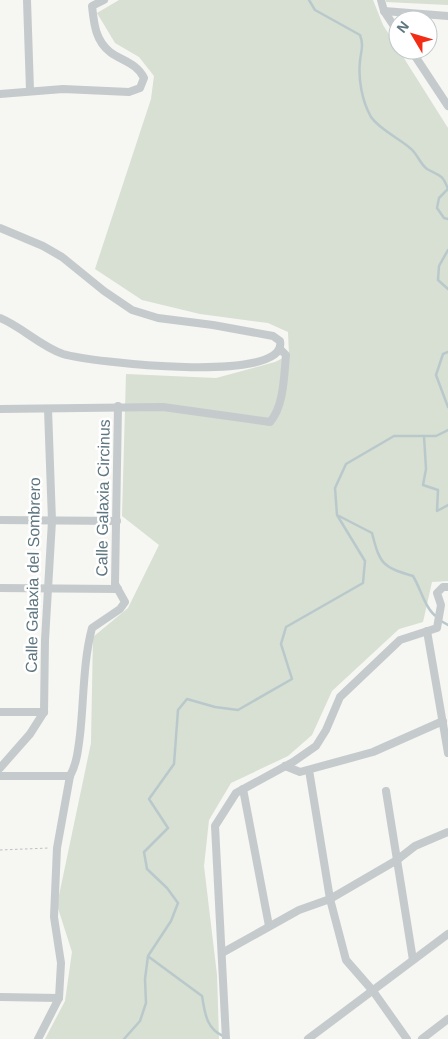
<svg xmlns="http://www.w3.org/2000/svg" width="448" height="1039" font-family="Arial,sans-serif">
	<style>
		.green { fill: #d8dfd3 }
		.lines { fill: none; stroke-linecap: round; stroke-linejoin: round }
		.stream { stroke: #b9c9cb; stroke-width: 2.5 }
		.path { stroke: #bec1c3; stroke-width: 1; stroke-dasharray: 2.5 2.5; stroke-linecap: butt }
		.minor { stroke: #c5cacc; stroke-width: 8 }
		.labels { text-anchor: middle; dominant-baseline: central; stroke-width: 5; stroke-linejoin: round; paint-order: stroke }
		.street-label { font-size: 16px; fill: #5e7680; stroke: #fff }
	</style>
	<rect width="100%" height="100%" fill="#f6f6f2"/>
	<g class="green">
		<path d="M119 0H373L383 25 448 128V581L432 582 423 622 399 629 332 691 312 735 288 756 231 783 209 820 204 866 217 975 219 1039H45L65 1001 72 952 57 905 91 743 93 637 128 608 159 545 122 516 126 374 216 378 275 362 289 355 288 332 268 323 200 314 142 300 95 269 151 99 154 76 139 57 115 43 97 13Z"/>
		<path d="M386 0H448V5L386 2Z"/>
	</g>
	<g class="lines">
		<g class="stream">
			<path d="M309 0 315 10 360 35C364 45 361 51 360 61 358 79 362 101 371 117 380 130 399 138 410 148 417 153 420 164 427 169 439 176 442 173 448 189L439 198 437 208 444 218 448 219"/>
			<path d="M448 250 439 266 438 280 448 289"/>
			<path d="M448 352 443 354 436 375 448 407"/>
			<path d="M424 436 426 469 423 485 438 490 437 511 448 505"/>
			<path d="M339 516 372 533C380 565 383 567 413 576 421 589 425 609 437 617"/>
			<path d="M441 621 448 625"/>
			<path d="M149 957 202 996C205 1013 206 1028 223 1036"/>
			<path d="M124 1039 140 1021 146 1003 145 979 148 956 171 921 178 903 167 888 147 869 144 852 168 828 149 799 174 764 178 710 187 699 215 707 238 710 292 679 281 644 286 627 363 583 365 561 337 515 335 488 346 464 394 436H436L448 430"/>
		</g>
		<path class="path" d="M0 850 49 848"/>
		<g class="minor">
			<path d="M27 0 30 90"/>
			<path d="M381 0 384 11 398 32"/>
			<path d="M384 11 448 16"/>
			<path d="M411 50 448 106"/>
			<path d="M0 94 63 89 129 92 140 88 144 78C137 63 122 61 110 52 95 40 94 23 92 6L104 0"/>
			<path d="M0 228 43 246 62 257 104 291 132 310 158 318 213 325 273 336 280 341C289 385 89 362 63 354 40 346 22 327 0 318"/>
			<path d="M0 409 163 407 270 422C284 406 284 376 286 355L280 349"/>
			<path d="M0 520 117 521"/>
			<path d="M0 588 118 589"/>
			<path d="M427 631 448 753"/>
			<path d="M0 712H44"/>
			<path d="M44 712 45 640 52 521 48 409"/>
			<path d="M285 766 300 772 373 752 443 721"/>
			<path d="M0 768 30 734 44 712"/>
			<path d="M309 770 330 899 346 960 373 991 407 1039"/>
			<path d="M0 776H70"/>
			<path d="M243 789 269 926"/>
			<path d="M386 791 413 960"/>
			<path d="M222 953 299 910 330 899 397 860 415 846 448 832"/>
			<path d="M0 997 59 998"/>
			<path d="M38 1039 59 998 61 963 54 917 57 848 70 776C77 763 78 750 80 735 84 699 83 662 92 628L120 609 125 602 115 584 118 406"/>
			<path d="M226 1039 215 826 236 793 293 762 316 746 326 730 340 697 400 640 437 628 441 605 437 593 443 587H448"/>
			<path d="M308 1039 448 934"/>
			<path d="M422 1039 448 1019"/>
		</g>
	</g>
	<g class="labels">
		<g class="street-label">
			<text transform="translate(103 498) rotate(-89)">Calle Galaxia Circinus</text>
			<text transform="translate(33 575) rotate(-89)">Calle Galaxia del Sombrero</text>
		</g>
	</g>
	<g transform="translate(413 35) rotate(308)"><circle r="24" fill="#ffffff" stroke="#bfc8cc"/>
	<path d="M0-4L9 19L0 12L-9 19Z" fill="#f22d16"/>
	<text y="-8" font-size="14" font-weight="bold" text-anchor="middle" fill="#5e7680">N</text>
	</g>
</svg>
